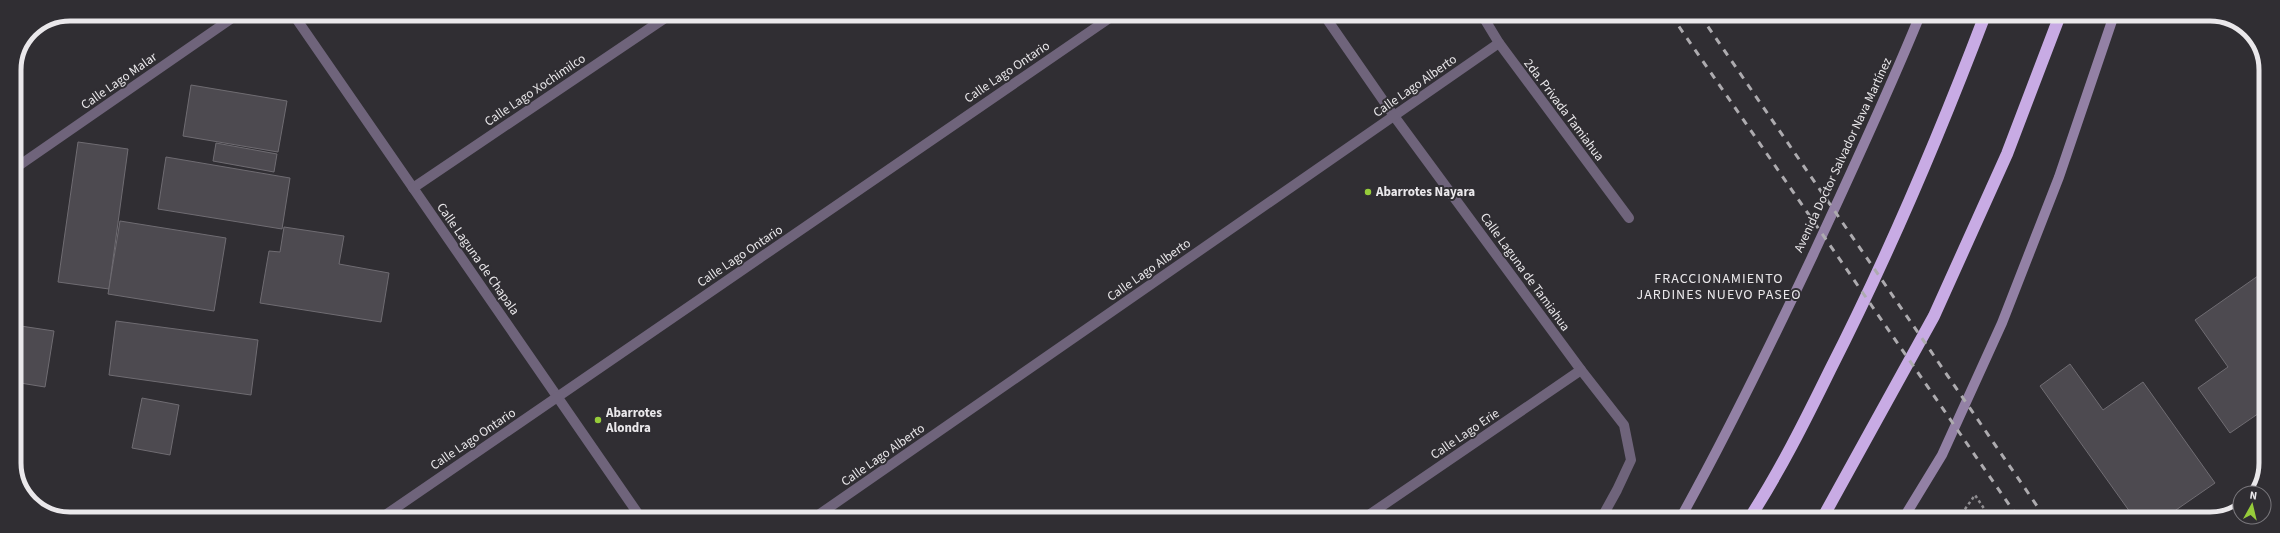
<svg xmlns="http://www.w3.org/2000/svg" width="2280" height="533" font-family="'Source Sans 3',sans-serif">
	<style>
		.building { fill: #4d4a50; stroke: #6f6c72 }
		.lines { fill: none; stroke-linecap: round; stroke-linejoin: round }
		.path { stroke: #8f8d91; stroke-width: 2.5; stroke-dasharray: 3 3; stroke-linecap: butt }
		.minor { stroke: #6f647b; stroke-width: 10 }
		.secondary { stroke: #9381a5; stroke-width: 10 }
		.motorway { stroke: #c8abe4; stroke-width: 12 }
		.rail { stroke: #adabaf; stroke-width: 3; stroke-dasharray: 7 7; stroke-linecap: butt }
		.poi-dot { fill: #96cc3a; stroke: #302e33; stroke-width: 1.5 }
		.labels { text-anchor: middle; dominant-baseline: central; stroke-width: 4; stroke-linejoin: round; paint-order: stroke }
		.street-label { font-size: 13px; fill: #eae8eb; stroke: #302e33 }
		.poi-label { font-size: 13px; font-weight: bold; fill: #eae8eb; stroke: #302e33; text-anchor: start }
		.neighbourhood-label { font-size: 14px; letter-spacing: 1px; fill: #eae8eb; stroke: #302e33 }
		.rim { fill: none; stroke: #eae8eb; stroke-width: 5 }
	</style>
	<rect width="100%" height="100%" fill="#302e33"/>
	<g class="building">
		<path d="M191 85 287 101 278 152 183 136Z"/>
		<path d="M78 142 128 149 109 289 58 282Z"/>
		<path d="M216 143 277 154 274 172 213 161Z"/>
		<path d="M166 157 290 178 282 229 158 209Z"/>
		<path d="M120 221 226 238 214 311 108 294Z"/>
		<path d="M284 227 344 236 339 264 389 273 381 322 260 303 269 251 280 252Z"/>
		<path d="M2265 271V409L2230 433 2198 388 2228 367 2195 320Z"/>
		<path d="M116 321 258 340 251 395 109 375Z"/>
		<path d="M14 325 54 331 45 387 14 382Z"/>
		<path d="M2070 364 2103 410 2143 382 2215 483 2163 519H2135L2040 386Z"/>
		<path d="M142 398 179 405 170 455 132 448Z"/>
	</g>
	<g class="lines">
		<path class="path" d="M1958 519 1975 495 1991 519"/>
		<g class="minor">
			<path d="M293 14 641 518"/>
			<path d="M1324 15 1394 116 1581 370 1624 425 1631 460 1617 490 1601 519"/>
			<path d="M1482 15 1499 43 1629 218"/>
			<path d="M14 169 238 14"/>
			<path d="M413 188 671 14"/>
			<path d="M381 518 1114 15"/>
			<path d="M814 518 1499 43"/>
			<path d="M1363 519 1581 370"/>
		</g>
		<g class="secondary">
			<path d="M1680 519C1728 433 1771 344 1813 255 1850 175 1887 96 1920 15"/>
			<path d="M1903 519 1942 455 2002 323 2059 177 2114 15"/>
		</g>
		<g class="motorway">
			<path d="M1749 519C1780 471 1805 421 1830 370 1889 254 1939 136 1985 15"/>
			<path d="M1822 519 1934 316 2007 154 2060 15"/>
		</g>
		<g class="rail">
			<path d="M1671 15 2019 519"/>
			<path d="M1700 15 2046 519"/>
		</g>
	</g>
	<g class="poi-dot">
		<circle cx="1368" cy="192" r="4"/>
		<circle cx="598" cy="420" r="4"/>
	</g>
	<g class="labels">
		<g class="street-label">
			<text transform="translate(1007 72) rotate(-34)">Calle Lago Ontario</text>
			<text transform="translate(119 81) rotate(-35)">Calle Lago Malar</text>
			<text transform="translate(1415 86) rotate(-35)">Calle Lago Alberto</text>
			<text transform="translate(535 90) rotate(-34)">Calle Lago Xochimilco</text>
			<text transform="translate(1564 110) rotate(53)">2da. Privada Tamiahua</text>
			<text transform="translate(1843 155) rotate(-65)">Avenida Doctor Salvador Nava Martínez</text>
			<text transform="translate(740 256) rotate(-34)">Calle Lago Ontario</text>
			<text transform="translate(478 259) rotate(55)">Calle Laguna de Chapala</text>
			<text transform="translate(1149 270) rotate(-35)">Calle Lago Alberto</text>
			<text transform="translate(1525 272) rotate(54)">Calle Laguna de Tamiahua</text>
			<text transform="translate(1465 434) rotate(-34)">Calle Lago Erie</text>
			<text transform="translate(473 439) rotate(-34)">Calle Lago Ontario</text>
			<text transform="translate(883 455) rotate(-35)">Calle Lago Alberto</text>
		</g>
		<g class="poi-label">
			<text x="1376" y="192">Abarrotes Nayara</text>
			<text x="606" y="413">Abarrotes<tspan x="606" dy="15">Alondra</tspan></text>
		</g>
		<g class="neighbourhood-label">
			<text x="1719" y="279">FRACCIONAMIENTO<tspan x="1719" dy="16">JARDINES NUEVO PASEO</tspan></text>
		</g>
	</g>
	<path d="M0 0H2280V533H0ZM70 21H2210A49 49 0 0 1 2259 70V463A49 49 0 0 1 2210 512H70A49 49 0 0 1 21 463V70A49 49 0 0 1 70 21Z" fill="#302e33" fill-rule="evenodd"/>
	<path class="rim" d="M70 21H2210A49 49 0 0 1 2259 70V463A49 49 0 0 1 2210 512H70A49 49 0 0 1 21 463V70A49 49 0 0 1 70 21Z"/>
	<g transform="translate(2252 505) rotate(8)"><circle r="19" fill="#302e33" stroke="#7a787d"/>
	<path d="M0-3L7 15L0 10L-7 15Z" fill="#96cc3a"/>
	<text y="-6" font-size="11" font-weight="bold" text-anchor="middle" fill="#eae8eb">N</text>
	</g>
</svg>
